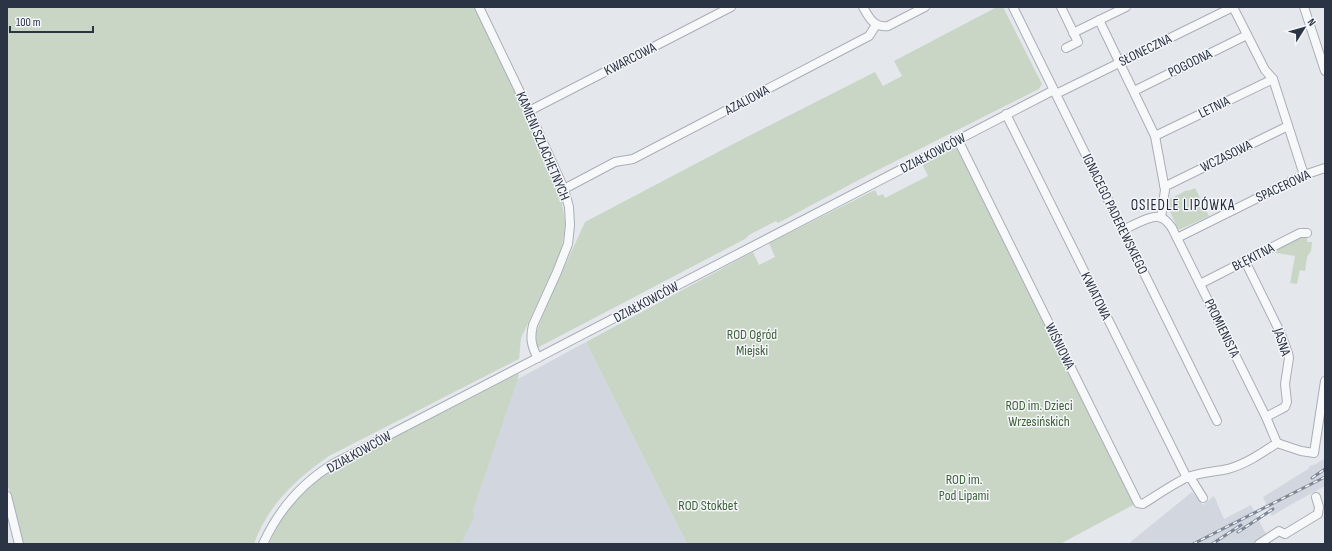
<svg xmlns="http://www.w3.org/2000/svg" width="1332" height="551" font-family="'Sofia Sans Condensed',sans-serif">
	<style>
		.built { fill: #d2d6de }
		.green { fill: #c9d6c5 }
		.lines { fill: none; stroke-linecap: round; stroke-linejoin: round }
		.minor-casing { stroke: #a9aeb7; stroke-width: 10 }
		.minor { stroke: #f7f8fa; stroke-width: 8 }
		.rail-casing { stroke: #7d8696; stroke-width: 3 }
		.rail { stroke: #f4f6f9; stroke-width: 1.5; stroke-dasharray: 4.5; stroke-linecap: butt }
		.labels { text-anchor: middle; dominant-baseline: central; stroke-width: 3; stroke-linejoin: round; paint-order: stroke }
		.street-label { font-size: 14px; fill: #2b3445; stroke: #f4f6f9 }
		.park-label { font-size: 14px; fill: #3f6138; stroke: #f4f6f9 }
		.neighbourhood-label { font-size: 15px; letter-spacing: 1px; fill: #1d2536; stroke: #f4f6f9 }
	</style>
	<rect width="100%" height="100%" fill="#e4e7ec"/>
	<g class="built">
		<path d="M586 342 687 544H457L514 381Z"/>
		<path d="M1325 458V486L1292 504 1272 516 1263 497 1308 469 1310 466 1316 464Z"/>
		<path d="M1192 492 1203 505 1214 496 1224 519 1251 505 1271 544H1128Z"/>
	</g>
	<g class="green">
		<path d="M7 7H475L520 98 559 187 566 226 560 255 521 338 519 359 329 456C297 478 267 506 254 544H22L7 482Z"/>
		<path d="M997 7H1003L1042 84 1039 89 868 175 778 223 776 221 749 235 745 239 537 348 536 333 545 309 585 222 737 142 875 72 883 86 902 76 894 61Z"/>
		<path d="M956 147 1080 392 1135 504 1060 544H687L586 342 753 252 759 265 775 257 769 243 875 190 878 196 883 194 885 198 928 176 922 164Z"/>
		<path d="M1195 188 1209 216 1181 229H1178L1167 205 1168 200 1187 190 1188 191Z"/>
		<path d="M1297 238H1307V242H1312L1311 251 1307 257 1305 271 1300 270 1297 284 1290 283 1295 256 1270 252Z"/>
		<path d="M514 373 519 374 516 384 473 510 474 517 461 544H269C284 508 308 486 340 464Z"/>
	</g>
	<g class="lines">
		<g class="minor-casing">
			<g id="minor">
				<path d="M479 7 529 111 564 189 569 207 570 225 568 244 557 272 533 325C530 337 531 346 538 358"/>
				<path d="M863 7C869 18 874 28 888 26L925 7"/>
				<path d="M1013 7 1217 421"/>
				<path d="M1061 7 1078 42 1066 48"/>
				<path d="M1233 7 1265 70 1273 79 1304 175"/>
				<path d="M1304 7 1325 71"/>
				<path d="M1099 20 1155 136 1165 190 1161 218"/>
				<path d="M1073 33 1126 7"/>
				<path d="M1134 91 1247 35"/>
				<path d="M1056 94 1233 7"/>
				<path d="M529 111 731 7"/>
				<path d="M1006 114 1187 478"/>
				<path d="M1155 136 1273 79"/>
				<path d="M958 140 1138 503 1143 504C1157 495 1173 484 1188 477 1201 472 1214 472 1228 469 1246 464 1262 453 1277 443L1301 451 1314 453 1325 381"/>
				<path d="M1164 185H1168L1288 126"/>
				<path d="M564 189 615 162 633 159 869 36 876 25"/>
				<path d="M1123 230C1132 226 1150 215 1160 217 1166 219 1169 224 1172 228L1266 417 1277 443"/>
				<path d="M1177 238 1304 175 1325 168"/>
				<path d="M1245 261 1280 332 1288 353 1289 358 1285 384 1287 402 1285 407 1266 417"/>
				<path d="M1200 284 1300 233H1307"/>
				<path d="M1190 477 1203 498"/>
				<path d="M7 496 19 544"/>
				<path d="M263 544C278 511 302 483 333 464L1054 90"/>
				<path d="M1259 544 1279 531 1285 534 1318 514 1319 507 1316 497"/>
			</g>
		</g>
		<use href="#minor" class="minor"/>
		<g class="rail-casing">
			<g id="rail">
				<path d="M1312 478 1325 469"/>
				<path d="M1238 532 1273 509"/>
				<path d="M1193 544 1325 477"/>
				<path d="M1212 544 1241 525"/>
			</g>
		</g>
		<use href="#rail" class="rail"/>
	</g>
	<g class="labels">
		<g class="street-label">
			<text transform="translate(1145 50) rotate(-26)">SŁONECZNA</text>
			<text transform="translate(630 59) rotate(-27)">KWARCOWA</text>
			<text transform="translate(1190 63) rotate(-26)">POGODNA</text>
			<text transform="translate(747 100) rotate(-28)">AZALIOWA</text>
			<text transform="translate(1214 107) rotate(-26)">LETNIA</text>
			<text transform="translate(543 146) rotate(67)">KAMIENI SZLACHETNYCH</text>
			<text transform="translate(933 153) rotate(-27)">DZIAŁKOWCÓW</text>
			<text transform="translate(1226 156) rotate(-26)">WCZASOWA</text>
			<text transform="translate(1283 186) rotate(-25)">SPACEROWA</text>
			<text transform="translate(1115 214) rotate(64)">IGNACEGO PADEREWSKIEGO</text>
			<text transform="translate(1253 257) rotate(-27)">BŁĘKITNA</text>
			<text transform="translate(1096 296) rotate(64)">KWIATOWA</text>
			<text transform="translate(646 302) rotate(-28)">DZIAŁKOWCÓW</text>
			<text transform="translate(1222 328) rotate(64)">PROMIENISTA</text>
			<text transform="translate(1282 342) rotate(72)">JASNA</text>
			<text transform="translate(1060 346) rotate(64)">WIŚNIOWA</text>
			<text transform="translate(359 452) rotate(-29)">DZIAŁKOWCÓW</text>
		</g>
		<g class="park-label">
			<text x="752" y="334">ROD Ogród<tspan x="752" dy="16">Miejski</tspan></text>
			<text x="1039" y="405">ROD im. Dzieci<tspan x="1039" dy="16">Wrzesińskich</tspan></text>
			<text x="964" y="479">ROD im.<tspan x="964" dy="16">Pod Lipami</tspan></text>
			<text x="708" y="505">ROD Stokbet</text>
		</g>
		<g class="neighbourhood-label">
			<text x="1183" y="205">OSIEDLE LIPÓWKA</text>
		</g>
	</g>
	<rect width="1332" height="551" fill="none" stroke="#2b3445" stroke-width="16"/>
	<g transform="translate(1304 28) rotate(53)" stroke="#f4f6f9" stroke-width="3" paint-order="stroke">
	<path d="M0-3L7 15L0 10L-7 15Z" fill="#2b3445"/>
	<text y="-6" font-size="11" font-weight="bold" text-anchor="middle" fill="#2b3445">N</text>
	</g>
	<path d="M10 26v6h83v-6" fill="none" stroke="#2b3445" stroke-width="2"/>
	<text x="16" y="26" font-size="12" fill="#2b3445" stroke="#f4f6f9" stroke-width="3" paint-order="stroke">100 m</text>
</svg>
